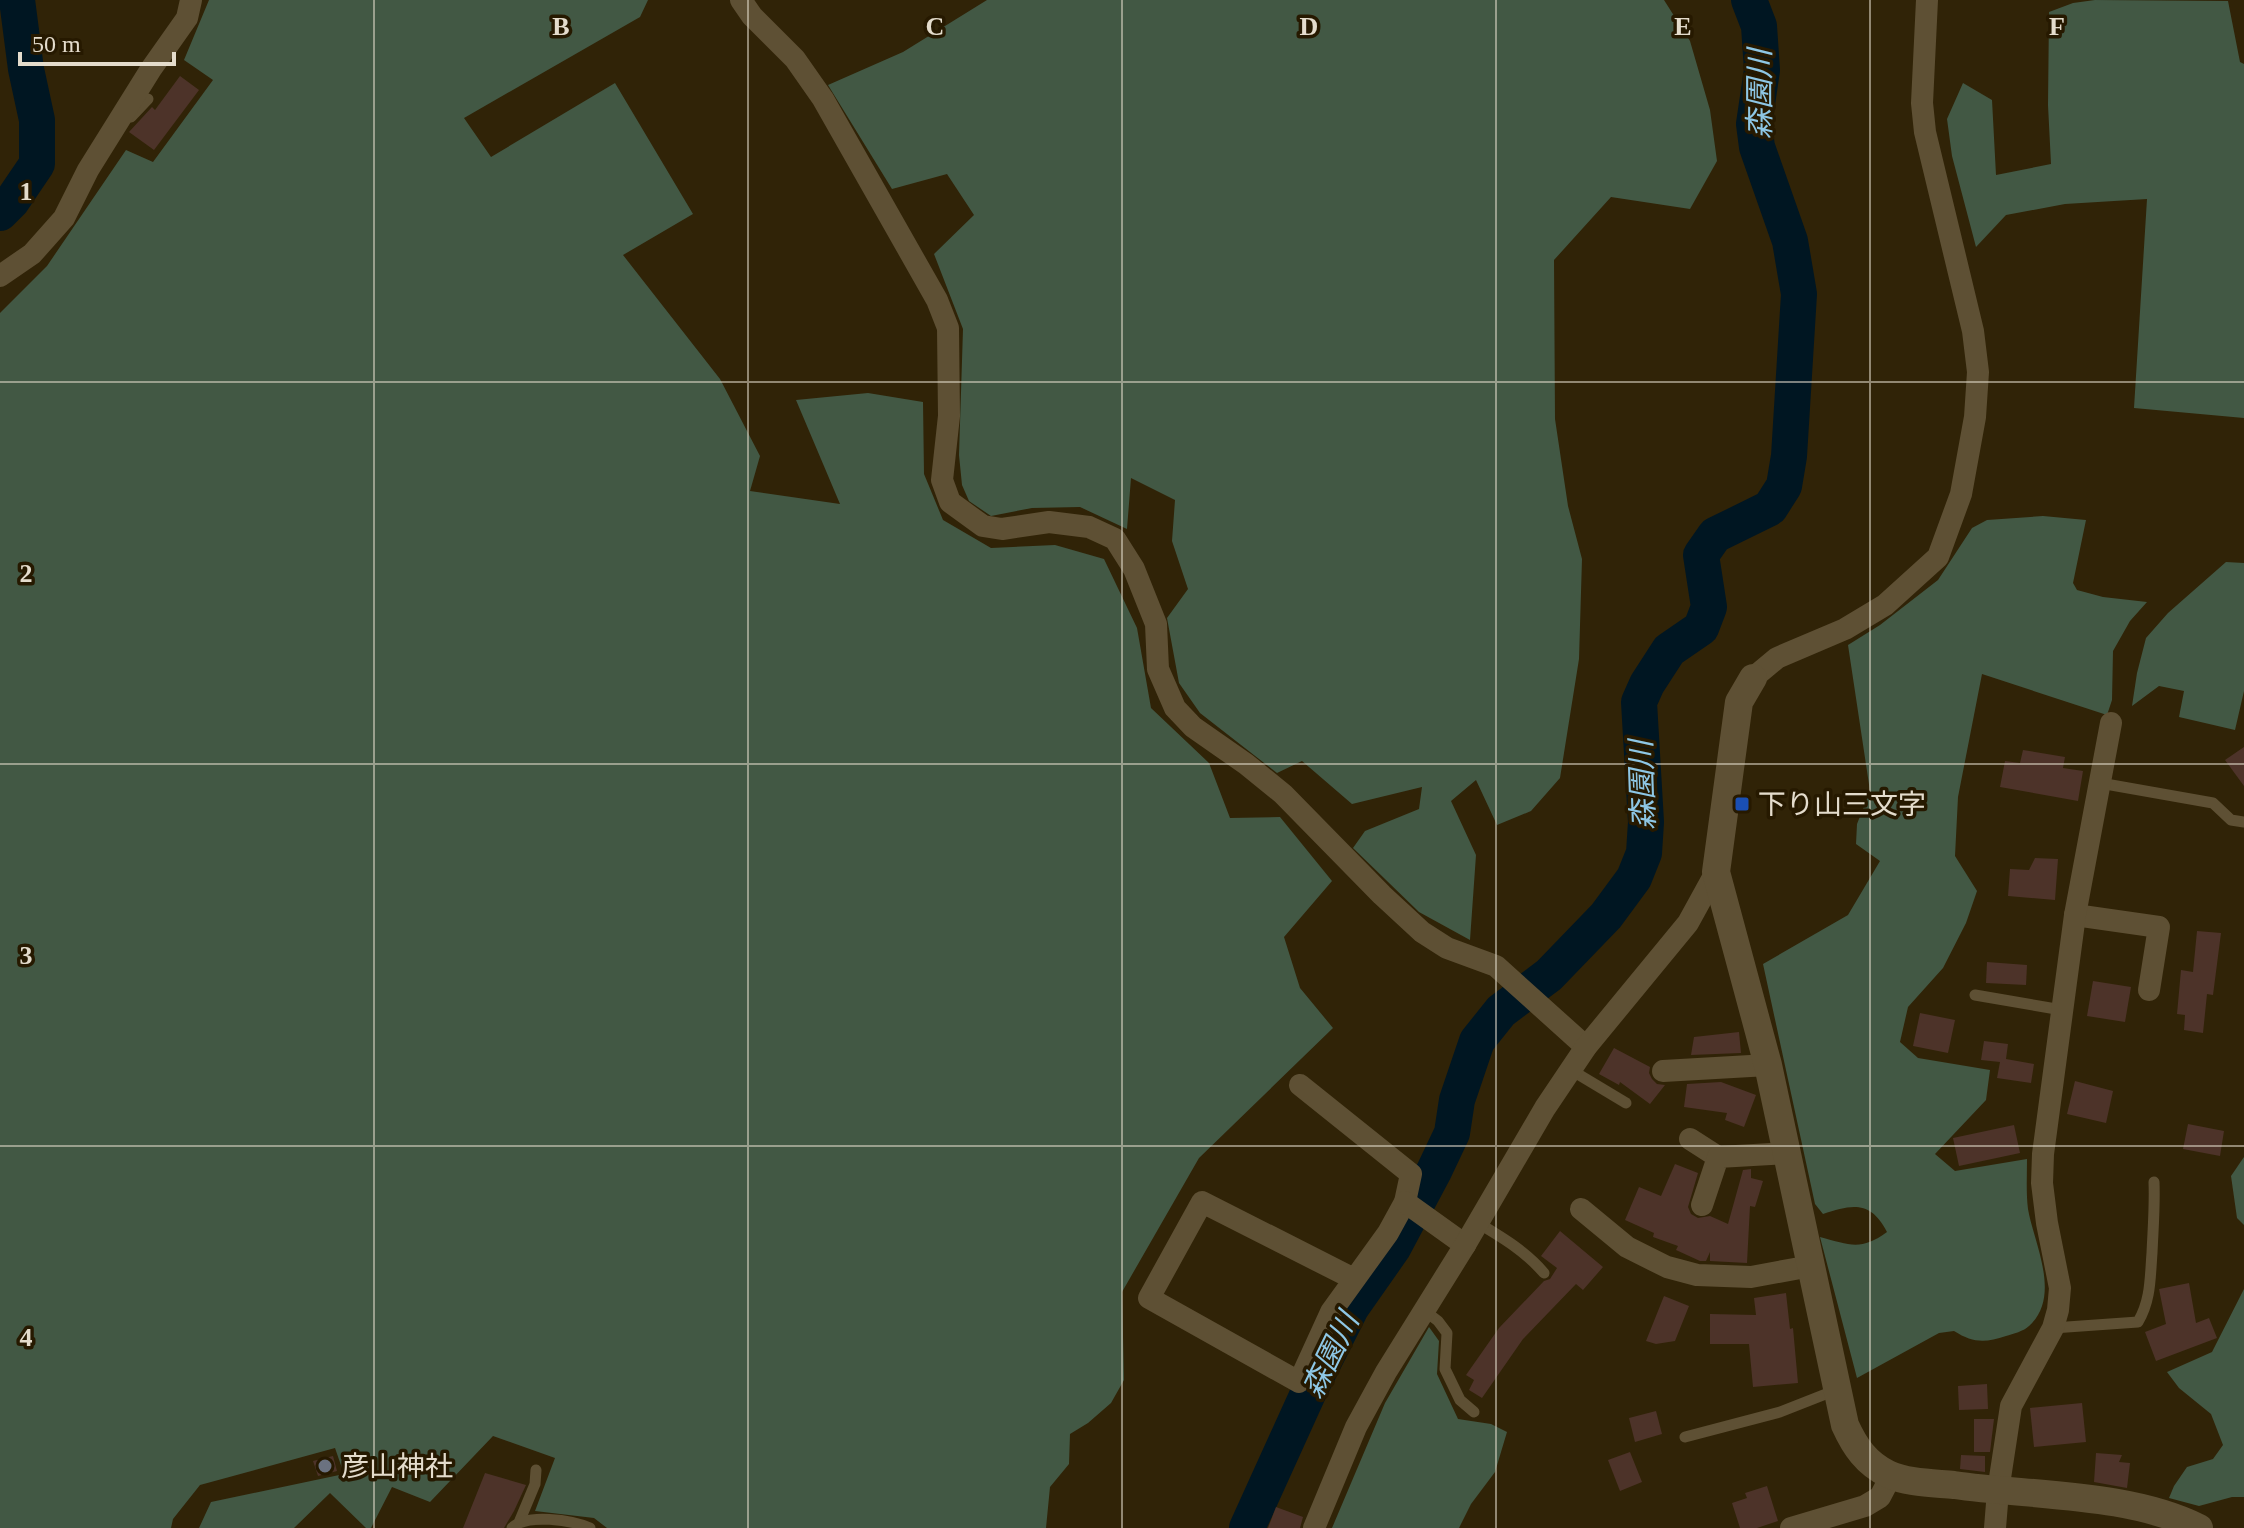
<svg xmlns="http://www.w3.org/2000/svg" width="2244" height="1528" font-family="'Times New Roman','Noto Sans JP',serif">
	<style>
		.forest { fill: #425844 }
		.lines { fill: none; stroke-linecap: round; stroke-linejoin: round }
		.river { stroke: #001622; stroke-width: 36 }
		.building { fill: #4d3329 }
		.service { stroke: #5e5034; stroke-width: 11 }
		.minor { stroke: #5e5034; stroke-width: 22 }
		.tertiary { stroke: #5e5034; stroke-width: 28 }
		.grid { fill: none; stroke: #e4dccc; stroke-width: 2; stroke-opacity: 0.55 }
		.transit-dot { fill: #1a4fb4; stroke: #261900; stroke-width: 3 }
		.worship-dot { fill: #6b7280; stroke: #261900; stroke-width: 3 }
		.labels { text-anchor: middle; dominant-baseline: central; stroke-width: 7; stroke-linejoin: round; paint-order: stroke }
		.poi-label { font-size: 28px; fill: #e4dccc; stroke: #261900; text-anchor: start }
		.water-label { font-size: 30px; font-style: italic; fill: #8ec7e5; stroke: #261900 }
		.grid-label { font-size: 26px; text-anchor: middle; font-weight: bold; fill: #e4dccc; stroke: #261900; stroke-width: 7; stroke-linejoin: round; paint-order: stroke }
	</style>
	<rect width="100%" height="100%" fill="#302307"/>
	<g class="forest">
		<path d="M209 0H648L640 17 464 118 491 157 615 83 693 214 623 255 720 379 760 456 750 491 840 504 796 400 868 393 923 402 924 474 943 520 991 548 1055 545 1104 559 1137 628 1151 708 1209 763 1230 818 1280 817 1332 881 1284 937 1300 988 1333 1028 1199 1158 1122 1292 1124 1380 1111 1403 1088 1423 1070 1434 1069 1464 1050 1487 1046 1528H607L594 1518 535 1511 555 1458 493 1436 430 1502 392 1487 371 1528H366L330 1493 294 1528H199L211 1502 344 1474 335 1448 200 1485 173 1519 171 1528H0V313L47 266 126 150 153 162 213 80 184 60Z"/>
		<path d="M987 0H1664L1690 41 1710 110 1717 161 1690 209 1611 197 1554 260 1555 419 1568 506 1582 559 1579 659 1560 778 1531 811 1497 825 1476 780 1451 801 1476 855 1470 940 1419 912 1353 848 1365 831 1419 809 1422 787 1352 804 1302 761 1277 773 1200 713 1179 683 1167 618 1188 589 1172 541 1175 500 1131 478 1127 529 1080 507 1032 508 991 516 969 501 962 485 959 455 963 329 934 254 974 215 947 174 892 189 828 85 903 52Z"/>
		<path d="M2095 0 2228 1 2240 62 2244 64V418L2134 408 2147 199 2065 204 2006 215 1976 247 1952 156 1947 119 1963 83 1992 100 1996 175 2051 164 2048 105 2049 12 2073 3Z"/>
		<path d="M2043 516 2086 520 2073 583 2077 590 2103 597 2147 602 2130 621 2113 651 2112 700 2107 715 1982 674 1958 797 1955 856 1977 891 1966 923 1943 968 1908 1007 1900 1042 1918 1058 1990 1070 1986 1100 1935 1154 1955 1171 2027 1159C2027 1175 2026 1193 2028 1209 2034 1244 2062 1296 2029 1326 2024 1331 2013 1334 2006 1336 1985 1343 1973 1343 1954 1331L1939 1333 1857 1378 1820 1237C1850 1245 1861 1251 1887 1232 1871 1201 1853 1204 1823 1214L1815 1204 1763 964 1848 915 1880 861 1856 844 1857 824 1870 791 1848 645 1880 625 1938 580 1972 528 1987 520Z"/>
		<path d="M2226 562 2244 563V691L2235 730 2179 717 2184 691 2159 686 2132 706 2137 673 2146 638 2168 613Z"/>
		<path d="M2244 1157V1225L2237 1218 2231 1176Z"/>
		<path d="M2244 1289V1497H2232L2199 1506 2169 1498 2174 1486 2187 1467 2213 1459 2223 1445 2211 1414 2179 1388 2167 1372 2212 1352Z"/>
		<path d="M1429 1327 1439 1341 1437 1374 1458 1419 1491 1424 1507 1432 1495 1472 1471 1504 1459 1528H1332L1385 1403Z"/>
	</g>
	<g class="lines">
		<g class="river">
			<path d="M0 213 12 201 37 164V120L26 69 17 0"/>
			<path d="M1247 1528 1311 1387 1351 1308 1393 1248 1434 1171 1452 1133 1457 1100 1477 1041 1501 1011 1549 975 1606 916 1634 878 1644 853 1646 822 1639 702 1647 684 1669 650 1701 628 1709 607 1701 555 1715 535 1770 508 1784 486 1789 456 1799 294 1790 241 1757 147 1754 124 1762 70 1759 26 1749 0"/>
		</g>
	</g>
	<g class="building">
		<path d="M180 76 199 90 154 150 129 132 152 107 155 110Z"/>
		<path d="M2244 747V786L2225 760Z"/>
		<path d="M2023 750 2065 757 2063 768 2083 771 2078 801 2000 787 2005 761 2020 763Z"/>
		<path d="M2035 858 2058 859 2055 900 2008 896 2010 869 2029 870Z"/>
		<path d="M2197 931 2221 933 2213 995 2207 994 2203 1033 2184 1030 2185 1015 2177 1014 2181 970 2193 972Z"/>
		<path d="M1987 962 2027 965 2026 985 1986 983Z"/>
		<path d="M2093 981 2131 987 2125 1022 2087 1016Z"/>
		<path d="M1920 1013 1955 1020 1948 1053 1913 1046Z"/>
		<path d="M1739 1032 1741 1053 1691 1055 1694 1037Z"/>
		<path d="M1984 1041 2008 1044 2006 1059 2034 1064 2031 1083 1997 1078 2000 1062 1981 1060Z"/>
		<path d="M1614 1048 1650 1067 1649 1073 1652 1079 1657 1084 1665 1085 1650 1104 1620 1082 1619 1085 1599 1074Z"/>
		<path d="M2075 1081 2113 1091 2106 1123 2067 1114Z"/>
		<path d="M1721 1082 1756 1095 1744 1127 1725 1120 1727 1113 1684 1107 1687 1084Z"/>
		<path d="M2188 1124 2224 1131 2220 1156 2183 1149Z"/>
		<path d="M2014 1125 2020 1153 1959 1166 1953 1138Z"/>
		<path d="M1675 1164 1698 1173 1688 1207 1691 1214 1698 1218 1710 1216 1728 1224 1743 1170 1751 1169V1178L1763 1181 1755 1207 1750 1206 1747 1263 1710 1261V1252L1706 1261H1700L1676 1250 1678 1246 1653 1237 1654 1233 1625 1220 1639 1187 1661 1196Z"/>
		<path d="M1560 1231 1603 1267 1583 1290 1576 1284 1523 1339 1482 1398 1469 1390 1474 1380 1466 1375 1499 1328 1544 1281 1550 1279 1557 1268 1541 1256Z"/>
		<path d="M2189 1283 2196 1323 2209 1318 2217 1338 2156 1361 2145 1332 2166 1324 2159 1289Z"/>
		<path d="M1786 1293 1790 1329 1793 1328 1798 1383 1753 1387 1749 1344H1710V1314L1756 1315 1754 1298Z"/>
		<path d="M1664 1296 1689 1306 1675 1341 1656 1344 1646 1341Z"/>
		<path d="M1987 1384 1988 1409 1959 1410 1958 1386Z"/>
		<path d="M2082 1403 2086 1442 2034 1447 2030 1408Z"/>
		<path d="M1656 1411 1662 1434 1635 1442 1629 1418Z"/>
		<path d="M1974 1419H1994L1990 1452H1974Z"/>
		<path d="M1630 1452 1642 1482 1620 1491 1608 1460Z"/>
		<path d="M2096 1453 2122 1455 2119 1462 2130 1463 2127 1488 2094 1482Z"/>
		<path d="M1961 1455 1985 1456V1472L1960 1469Z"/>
		<path d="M333 1456 337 1471 318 1476 313 1461Z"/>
		<path d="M485 1473 526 1485 514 1511 504 1528H463Z"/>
		<path d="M1767 1486 1778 1521 1757 1528H1740L1732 1503 1747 1498 1745 1493Z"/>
		<path d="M1276 1507 1303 1517 1300 1528H1268Z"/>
	</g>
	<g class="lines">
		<g class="service">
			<path d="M131 117 148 99"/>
			<path d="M2100 783 2213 803 2231 820 2244 822"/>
			<path d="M1975 995 2062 1010"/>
			<path d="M1571 1070 1626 1103"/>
			<path d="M1478 1223C1503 1238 1525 1251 1544 1273"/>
			<path d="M1425 1311 1438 1321 1447 1333 1445 1369 1460 1400 1474 1412"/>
			<path d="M2053 1328 2138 1322C2151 1300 2150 1278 2152 1253 2153 1229 2155 1206 2154 1182"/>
			<path d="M1685 1437 1780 1412 1836 1390"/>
			<path d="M520 1520 535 1484 536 1470"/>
			<path d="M512 1528C526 1513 572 1520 590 1528"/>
		</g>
		<g class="minor">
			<path d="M741 0 752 16 795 59 823 99 937 300 948 328 949 416 942 480 950 502 983 526 1002 529 1049 522 1089 527 1115 539 1134 569 1156 624 1158 669 1175 708 1193 727 1246 764 1283 794 1382 895 1422 932 1447 948 1496 966 1586 1047"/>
			<path d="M0 276 32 254 64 218 88 170 151 69 187 18 191 0"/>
			<path d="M1753 678 1777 658 1845 629 1885 605 1938 557 1961 494 1975 417 1978 372 1973 331 1925 132 1922 103 1927 0"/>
			<path d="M2075 915 2159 927 2149 990"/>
			<path d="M1663 1071 1768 1065"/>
			<path d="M1300 1085 1411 1174 1405 1202 1388 1233 1331 1312 1299 1382 1149 1298 1202 1202 1354 1279"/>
			<path d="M1690 1139 1718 1157"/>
			<path d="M1405 1202 1465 1245"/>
			<path d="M1702 1205 1718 1157 1787 1153"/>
			<path d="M1581 1209 1627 1247 1667 1267 1697 1275 1751 1277 1811 1266"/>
			<path d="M1314 1528 1356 1427 1386 1372 1465 1245 1545 1108 1586 1047 1688 923 1716 872"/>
			<path d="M1791 1528 1865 1506 1880 1497 1891 1476"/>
			<path d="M1995 1528 1998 1491 2011 1406 2053 1328 2058 1310 2060 1288 2047 1223 2042 1183 2043 1154 2075 915 2111 723"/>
		</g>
		<path class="tertiary" d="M1753 678 1739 702 1716 872 1768 1065 1845 1425C1855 1447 1866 1463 1888 1474 1907 1483 1933 1483 1954 1485 2031 1496 2130 1493 2199 1528"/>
	</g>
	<path class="grid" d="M374 0V1528M748 0V1528M1122 0V1528M1496 0V1528M1870 0V1528M0 382H2244M0 764H2244M0 1146H2244"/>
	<rect class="transit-dot" x="1734" y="796" width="16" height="16" rx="4"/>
	<circle class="worship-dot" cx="325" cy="1466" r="8"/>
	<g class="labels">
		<g class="poi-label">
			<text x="1758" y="804">下り山三文字</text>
			<text x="341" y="1466">彦山神社</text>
		</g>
		<g class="water-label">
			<text transform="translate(1759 94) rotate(-90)">森園川</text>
			<text transform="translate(1642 785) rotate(-92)">森園川</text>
			<text transform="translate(1330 1355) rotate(-64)">森園川</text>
		</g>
	</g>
	<g class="grid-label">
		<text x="561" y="35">B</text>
		<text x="935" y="35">C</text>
		<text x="1309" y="35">D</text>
		<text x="1683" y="35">E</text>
		<text x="2057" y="35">F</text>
		<text x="26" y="200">1</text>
		<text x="26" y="582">2</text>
		<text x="26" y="964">3</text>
		<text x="26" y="1346">4</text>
	</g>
	<path d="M20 52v12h154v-12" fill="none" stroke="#e4dccc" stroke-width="4"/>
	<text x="32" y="52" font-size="24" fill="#e4dccc" stroke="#261900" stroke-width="6" paint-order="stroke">50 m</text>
</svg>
